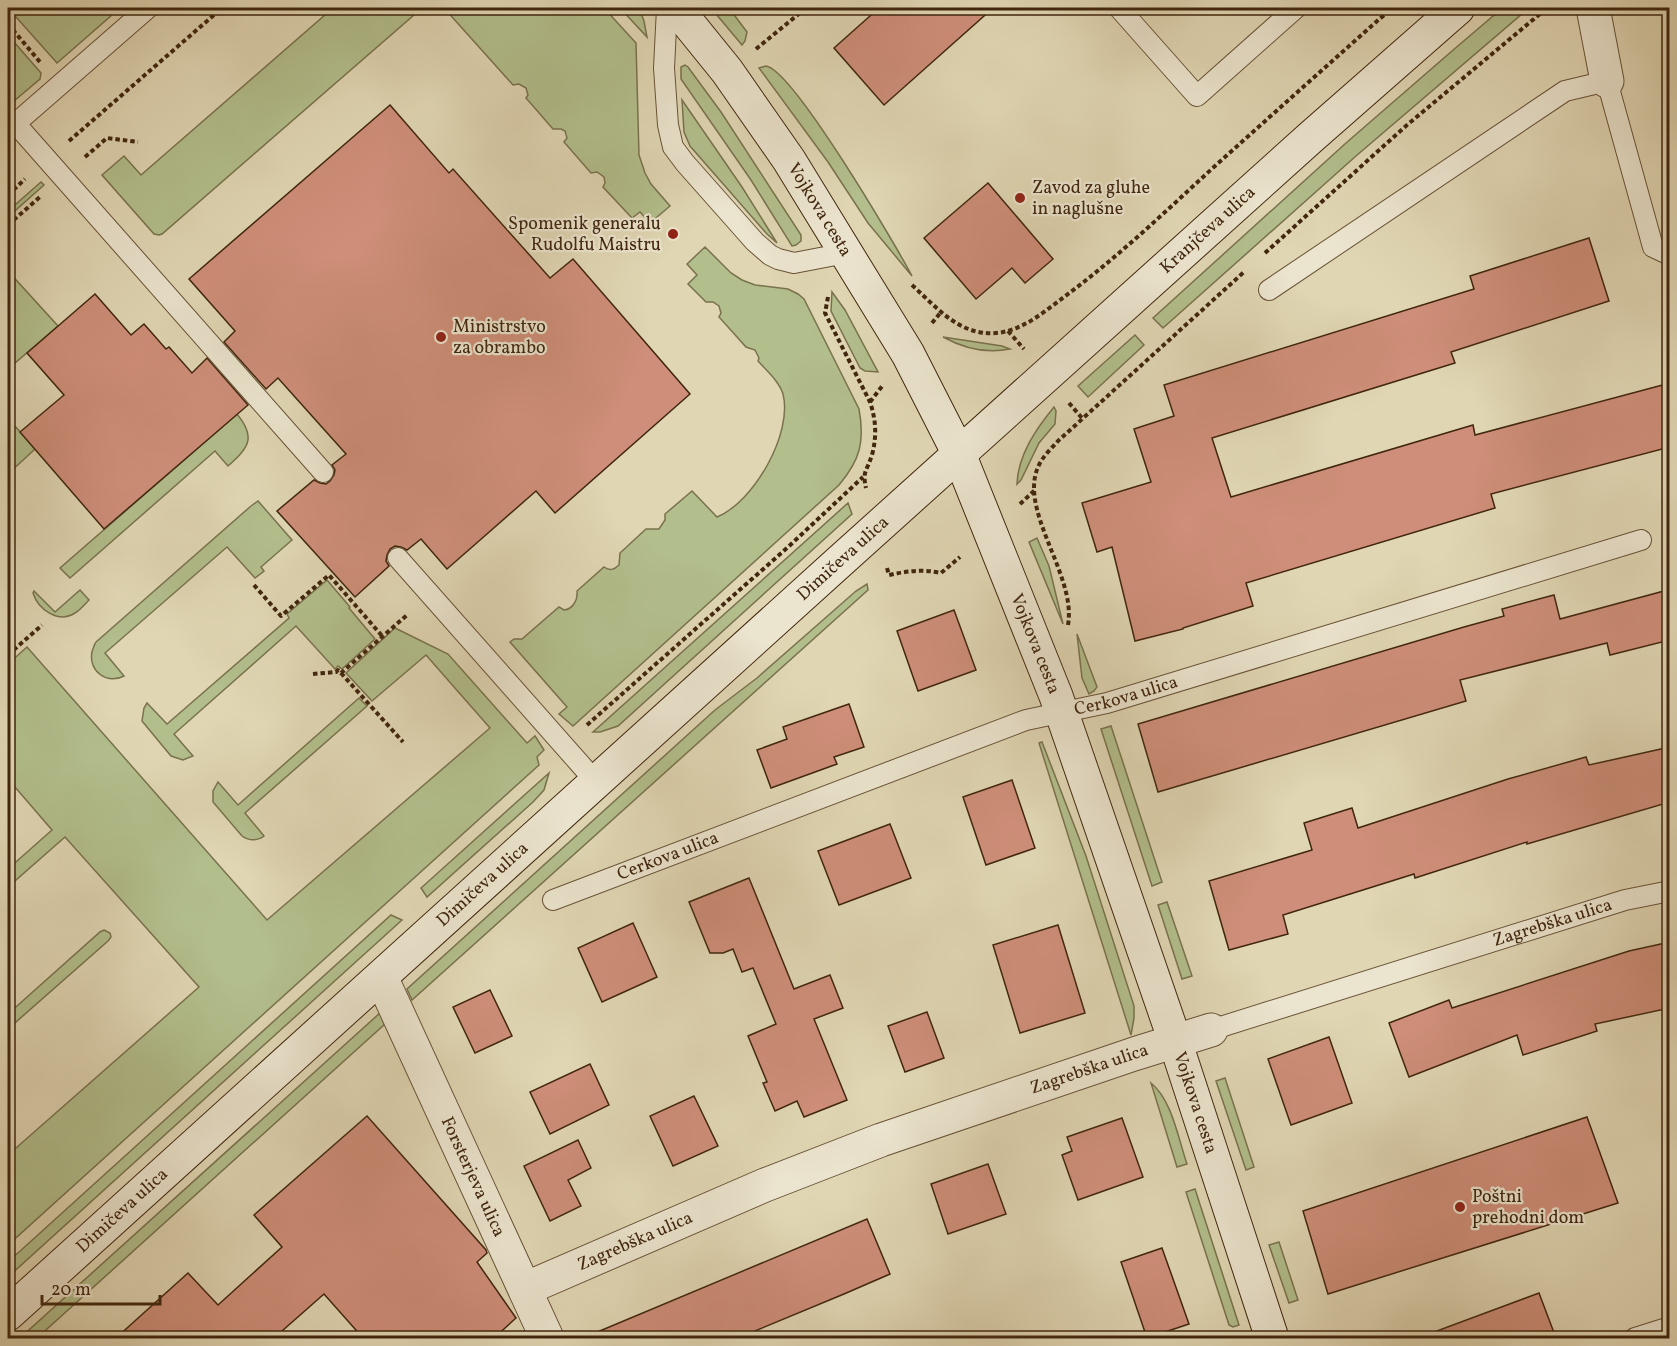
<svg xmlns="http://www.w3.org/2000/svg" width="1677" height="1346" font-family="Vollkorn,serif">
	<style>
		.green { fill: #b2be8c; stroke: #79724d; stroke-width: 1.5 }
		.building { fill: #ce8e79; stroke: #40260e; stroke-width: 1.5 }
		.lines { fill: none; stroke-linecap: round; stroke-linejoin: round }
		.lane-casing { stroke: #685237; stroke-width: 22 }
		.street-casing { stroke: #685237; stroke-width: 35 }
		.secondary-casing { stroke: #40260e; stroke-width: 35 }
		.path { stroke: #40260e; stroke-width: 4; stroke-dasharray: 4.5 3; stroke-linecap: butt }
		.lane { stroke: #ebe4ce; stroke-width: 20 }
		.street { stroke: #ebe4ce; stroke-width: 33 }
		.secondary { stroke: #ebe4ce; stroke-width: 33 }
		.poi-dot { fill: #8f2418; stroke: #ebe4ce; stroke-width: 2 }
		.labels { text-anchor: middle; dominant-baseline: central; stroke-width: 4.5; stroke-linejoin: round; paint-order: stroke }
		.poi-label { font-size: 18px; fill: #40260e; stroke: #ebe4ce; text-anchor: start }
		.street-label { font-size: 18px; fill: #40260e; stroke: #ebe4ce }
	</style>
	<rect width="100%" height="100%" fill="#e0d6b3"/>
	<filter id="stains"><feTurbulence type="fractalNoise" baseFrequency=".00333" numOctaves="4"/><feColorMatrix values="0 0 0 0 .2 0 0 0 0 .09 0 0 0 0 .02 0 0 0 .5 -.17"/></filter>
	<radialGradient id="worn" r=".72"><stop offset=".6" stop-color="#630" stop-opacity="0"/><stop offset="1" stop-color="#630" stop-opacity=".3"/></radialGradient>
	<g class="green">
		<path d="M8 8H120L57 63Z"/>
		<path d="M333 8H422L162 234 159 235 154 234 102 175 124 156 141 175Z"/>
		<path d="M444 8H604L636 43 639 155 645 173 651 184 670 206 650 223 640 212 632 218 603 187 605 183 604 177 597 172 591 173 564 142 567 138 565 131 561 129H553L526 98 528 95 526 88 519 84 513 85Z"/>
		<path d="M620 8H639L644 21 647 37Z"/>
		<path d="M711 8H729L747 32 745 41 742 45Z"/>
		<path d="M1506 8H1529L1356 156 1163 328 1153 318 1346 143 1452 51 1493 16Z"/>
		<path d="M14 42 41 73 40 79 8 106V49Z"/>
		<path d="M685 65 688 67 721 112 801 235V241L796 245 792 246 751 180 681 79V67Z"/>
		<path d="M766 66C793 70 895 244 912 276L868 223 828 162 759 68Z"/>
		<path d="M682 100 742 187 777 243 767 234 690 146 684 132Z"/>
		<path d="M41 182 44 185 8 217V211Z"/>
		<path d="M705 247 731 273 742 280 755 285 788 289 798 294 804 299 859 409C865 442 860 460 839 485L573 726 559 714 567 707 510 642 514 639H522L559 607 564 610C573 609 578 600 577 591L604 567C610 571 614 570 619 565L620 553 646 529H659L665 520V514L692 491 717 517C754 502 793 433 783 394 779 381 766 370 758 361L759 358 755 350 746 347 719 317 721 313 719 306 713 302H706L688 284 697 275 687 264Z"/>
		<path d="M8 271 58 326 8 369Z"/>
		<path d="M832 292 845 310 878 372 865 371 860 368 831 311Z"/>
		<path d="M1135 335 1144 345 1088 397 1078 386Z"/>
		<path d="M943 337 1002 346 1010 349C986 354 965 349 943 337Z"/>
		<path d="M1054 407 1056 411 1055 424 1039 443 1021 480 1017 484C1018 455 1036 429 1054 407Z"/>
		<path d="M237 414C257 438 248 448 228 466L215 451 70 578 60 568Z"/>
		<path d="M8 418 35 449 8 474Z"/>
		<path d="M258 501 292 540 261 567 264 571 255 578 227 547 105 653 124 676C107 685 88 671 92 652 92 651 95 643 96 642L251 506Z"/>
		<path d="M848 503 852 514 618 726 600 732H593Z"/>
		<path d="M1037 538 1049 566 1063 624 1029 542Z"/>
		<path d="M327 580 350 607 349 608 375 639 342 669 338 666 335 669 296 626 174 734 193 756 183 760 171 756 142 721 144 708 147 703 167 724 289 618 287 614Z"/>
		<path d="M867 584 868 590 412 1000 407 989 715 710 757 678 856 591Z"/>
		<path d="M80 590 89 600C85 604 80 610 75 613 58 624 38 609 33 593L34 591 55 612Z"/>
		<path d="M395 628 448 654 527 743 535 736 544 750 537 757 539 765 8 1245V1155L199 987 65 837 8 887V869L52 830 8 779V664L27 647 267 920 490 728 426 655 372 701 346 673Z"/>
		<path d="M1077 634 1097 687 1094 691 1089 694 1082 678Z"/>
		<path d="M359 698 367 706 245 813 264 836C258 841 249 841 242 836L213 802V791L218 782 238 805Z"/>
		<path d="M1111 726 1162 882 1152 886 1101 729Z"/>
		<path d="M1042 742 1086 856 1134 1006V1018L1131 1035 1039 743Z"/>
		<path d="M549 773 544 790 533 802 427 897 421 888Z"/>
		<path d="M1167 902 1192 976 1182 979 1158 905Z"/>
		<path d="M391 915 402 920 8 1277V1262Z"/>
		<path d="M104 930 110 933 111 937 108 941 8 1029V1014L100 932Z"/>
		<path d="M381 1012 386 1023 37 1338H20Z"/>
		<path d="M1225 1078 1254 1167 1246 1170 1216 1081Z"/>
		<path d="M1151 1083C1172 1100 1178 1138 1187 1164L1177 1167Z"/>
		<path d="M1195 1189 1239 1325 1233 1327 1229 1325 1186 1192Z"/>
		<path d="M1279 1242 1298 1300 1289 1303 1269 1245Z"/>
	</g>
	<g class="building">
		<path d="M879 8H993L884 105 834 48Z"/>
		<path d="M390 105 449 173 453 169 550 278 573 259 690 394 555 513 536 491 447 569 421 539 407 550 401 547 395 546 390 549 387 555 386 561 389 566 355 597 277 511 314 480 320 483 326 484 330 481 334 475 335 470 332 465 346 454 278 378 266 389 224 342 235 331 189 279Z"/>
		<path d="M988 183 1053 259 1025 283 1012 268 976 299 924 238Z"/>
		<path d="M1589 238 1609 301 1451 352 1455 363 1212 438 1231 497 1473 425 1475 435 1670 383V447L1491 494 1495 508 1246 583 1253 606 1183 628V629L1135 641 1112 547 1097 552 1082 503 1151 482 1134 429 1174 416 1164 385 1474 289 1470 276Z"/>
		<path d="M95 294 131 335 144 324 166 349 169 347 192 373 207 358 248 405 104 529 20 432 64 395 27 353Z"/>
		<path d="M1664 591 1670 615V640L1610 655 1607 643 1460 680 1466 701 1158 792 1138 724 1464 627 1504 616 1502 609 1554 595 1560 619Z"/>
		<path d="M954 610 976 670 918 691 897 631Z"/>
		<path d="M849 704 864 747 834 757 837 764 771 788 757 750 787 739 783 727Z"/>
		<path d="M1670 747V802L1527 844V842L1415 878 1414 874 1283 915 1288 934 1229 950 1209 881 1312 850 1304 823 1352 808 1358 828 1508 779 1586 757 1589 765Z"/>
		<path d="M1012 780 1035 848 986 865 963 797Z"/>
		<path d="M890 824 911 878 839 905 818 851Z"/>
		<path d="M749 878 794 989 830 975 843 1008 814 1019 847 1100 804 1117 797 1101 775 1111 763 1083 767 1082 748 1036 776 1024 753 968 742 972 733 949 723 953H710L689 902Z"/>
		<path d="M633 923 657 977 602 1002 578 948Z"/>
		<path d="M1058 925 1085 1013 1020 1033 993 945Z"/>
		<path d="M1670 942V1008L1595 1024 1597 1031 1523 1055 1517 1035 1409 1077 1389 1023 1449 1000 1452 1008 1629 951Z"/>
		<path d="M490 990 512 1036 475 1053 453 1007Z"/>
		<path d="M927 1012 944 1058 905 1072 888 1026Z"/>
		<path d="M1329 1037 1352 1103 1291 1125 1268 1059Z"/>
		<path d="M590 1064 609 1105 550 1134 530 1092Z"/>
		<path d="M694 1096 718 1146 673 1166 650 1116Z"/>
		<path d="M367 1116 486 1250 487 1253 477 1262 516 1318 494 1338H363L324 1294 274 1338H116L188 1273 218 1305 282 1247 254 1215Z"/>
		<path d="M1587 1117 1618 1203 1328 1294 1303 1211Z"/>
		<path d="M1122 1118 1143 1177 1078 1200 1062 1155 1072 1151 1067 1137Z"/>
		<path d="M578 1140 591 1168 568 1180 581 1206 550 1221 524 1166Z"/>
		<path d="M988 1164 1006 1214 948 1234 931 1184Z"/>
		<path d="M867 1219 890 1274 844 1294 738 1338H583Z"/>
		<path d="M1162 1248 1189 1324 1147 1338 1121 1262Z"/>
		<path d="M1539 1293 1556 1338H1426V1335Z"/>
	</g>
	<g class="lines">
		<g class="lane-casing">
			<g id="lane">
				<path d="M667 8 664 68 668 125 673 147 685 163 755 242 770 255 778 259 794 263 846 253"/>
				<path d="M1119 8 1197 96 1296 8"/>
				<path d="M15 123 323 472"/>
				<path d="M8 130 148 8"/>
				<path d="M1269 290 1565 91 1607 81 1653 247 1670 255"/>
				<path d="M398 558 596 782"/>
				<path id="s1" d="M553 900 1026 720 1107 703 1641 540"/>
				<path id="s2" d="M1211 1030 1625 900 1670 891"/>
				<path d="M1635 1338 1670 1327"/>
			</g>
		</g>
		<g class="street-casing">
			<g id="street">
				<path d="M1593 8 1607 81"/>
				<path id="s3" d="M381 977 547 1338"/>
				<path id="s4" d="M525 1289 765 1185 881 1140 1134 1054 1211 1030"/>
			</g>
		</g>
		<g class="secondary-casing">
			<g id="secondary">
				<path id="s5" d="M676 8 727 71 789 160 908 354 959 454 1056 696 1175 1041 1272 1338"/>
				<path id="s6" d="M8 1314 838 563 1310 138 1458 8"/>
			</g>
		</g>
		<g class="path">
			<path d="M8 24 40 62"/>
			<path d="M756 49 806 8"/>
			<path d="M69 141 222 8"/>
			<path d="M85 157 107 138 138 142"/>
			<path d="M8 195 25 179"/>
			<path d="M8 225 41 196"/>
			<path d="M1265 253 1407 125 1547 8"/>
			<path d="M912 285C937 308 960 336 996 333 1022 331 1044 312 1064 297 1117 258 1166 211 1215 166 1274 113 1333 60 1392 8"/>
			<path d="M828 297 825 313 870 402C876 420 877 436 872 455 867 471 862 471 866 488"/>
			<path d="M932 323 941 312"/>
			<path d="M1008 331 1024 349"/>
			<path d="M870 402 883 385"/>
			<path d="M1069 403 1082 418"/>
			<path d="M1020 504 1035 490"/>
			<path d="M887 568 889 575C907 571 923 569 941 573L960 557"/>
			<path d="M254 585 281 616 329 575 383 637"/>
			<path d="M1068 625C1077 574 1015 508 1040 463 1045 454 1052 448 1058 441L1244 272"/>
			<path d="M8 655 42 625"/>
			<path d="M341 673 403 742"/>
			<path d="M313 674 336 672 338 670 341 673 407 615"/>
			<path d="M587 725 787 548 863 477"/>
		</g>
		<use href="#lane" class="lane"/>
		<use href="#street" class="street"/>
		<use href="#secondary" class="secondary"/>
	</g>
	<g class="poi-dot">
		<circle cx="1020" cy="198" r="6"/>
		<circle cx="673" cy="234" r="6"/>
		<circle cx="441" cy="337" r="6"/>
		<circle cx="1460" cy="1207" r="6"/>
	</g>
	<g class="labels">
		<g class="poi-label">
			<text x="1032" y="188">Zavod za gluhe<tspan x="1032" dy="21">in naglušne</tspan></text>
			<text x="661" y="224" text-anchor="end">Spomenik generalu<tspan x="661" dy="21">Rudolfu Maistru</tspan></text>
			<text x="453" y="327">Ministrstvo<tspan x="453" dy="21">za obrambo</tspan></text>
			<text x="1472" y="1197">Poštni<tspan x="1472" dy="21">prehodni dom</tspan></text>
		</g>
		<g class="street-label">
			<text stroke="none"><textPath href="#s5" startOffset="248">Vojkova cesta</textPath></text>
			<text stroke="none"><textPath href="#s6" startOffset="1617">Kranjčeva ulica</textPath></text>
			<text stroke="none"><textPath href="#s6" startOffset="1126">Dimičeva ulica</textPath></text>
			<text stroke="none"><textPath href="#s5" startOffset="734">Vojkova cesta</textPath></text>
			<text stroke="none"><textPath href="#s1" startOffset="609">Cerkova ulica</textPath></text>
			<text stroke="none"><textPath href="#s1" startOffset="123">Cerkova ulica</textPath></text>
			<text stroke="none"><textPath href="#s6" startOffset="640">Dimičeva ulica</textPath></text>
			<text stroke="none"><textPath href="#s2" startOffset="358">Zagrebška ulica</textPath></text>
			<text stroke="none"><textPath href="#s4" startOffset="606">Zagrebška ulica</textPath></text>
			<text stroke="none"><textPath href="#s5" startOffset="1220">Vojkova cesta</textPath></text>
			<text stroke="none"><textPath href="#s3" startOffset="220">Forsterjeva ulica</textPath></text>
			<text stroke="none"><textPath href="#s6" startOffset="154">Dimičeva ulica</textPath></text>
			<text stroke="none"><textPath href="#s4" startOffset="120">Zagrebška ulica</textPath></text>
		</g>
	</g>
	<rect width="1677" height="1346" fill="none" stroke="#e0d6b3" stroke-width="30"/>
	<rect x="9" y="9" width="1659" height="1328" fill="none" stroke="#40260e" stroke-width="3"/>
	<rect x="15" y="15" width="1647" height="1316" fill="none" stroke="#40260e" stroke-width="1.5"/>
	<path d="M42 1295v9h118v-9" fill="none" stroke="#40260e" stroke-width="3"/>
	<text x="51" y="1295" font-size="18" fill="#40260e" stroke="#ebe4ce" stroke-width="4.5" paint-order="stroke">20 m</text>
	<rect width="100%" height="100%" filter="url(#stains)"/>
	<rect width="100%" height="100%" fill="url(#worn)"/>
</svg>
